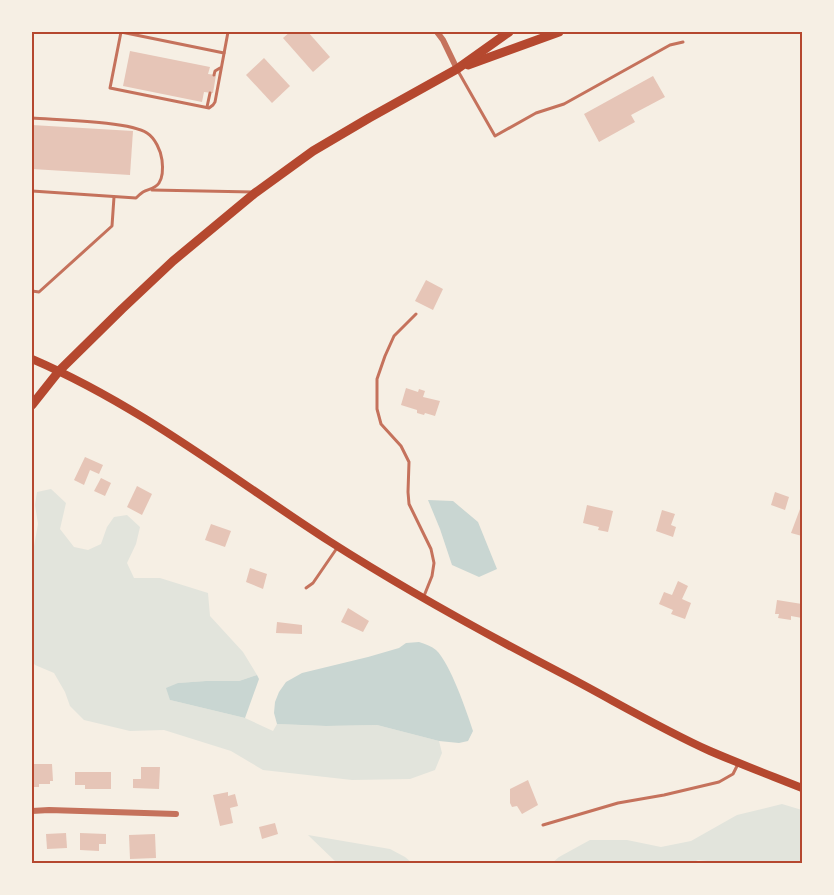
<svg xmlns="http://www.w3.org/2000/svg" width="834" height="895" font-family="Georgia,serif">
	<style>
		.green { fill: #e2e4dc }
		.water { fill: #c9d6d2 }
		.building { fill: #e6c5b7 }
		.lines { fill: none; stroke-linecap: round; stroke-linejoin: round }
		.service { stroke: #c5725c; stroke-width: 3 }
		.minor { stroke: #c5725c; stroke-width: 6 }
		.secondary { stroke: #b5482f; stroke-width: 8 }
		.primary { stroke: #b5482f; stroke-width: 9 }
		.neatline { fill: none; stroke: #b5482f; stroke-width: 2 }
	</style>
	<rect width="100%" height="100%" fill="#f6efe4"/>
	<g class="green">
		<path d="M51 489 66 503 60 529 74 547 88 550 101 544 107 527 114 517 127 515 140 527 136 544 127 563 134 578H160L208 593 210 616 243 652 257 675 239 681H206L178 683 170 700 245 718 273 731 277 724 326 726 377 725 439 741 442 753 435 770 410 779 352 780 263 770 231 751 164 730 130 731 84 720 70 706 65 692 54 673 35 665 32 661V557L38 524 35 505 37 492Z"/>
		<path d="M782 804 802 810V863L736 864 698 860 690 864 552 863 559 857 590 840H627L661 847 691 841 737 815Z"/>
		<path d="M308 835 390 849 405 857 412 863H337Z"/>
	</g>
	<g class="water">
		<path d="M428 500 453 501 478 522 497 569 479 577 452 565 440 529Z"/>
		<path d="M419 642C425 644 431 646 436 650 450 663 467 712 473 731L468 741 459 743 439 741 377 725 326 726 277 724 274 713 275 702 279 692 286 682 302 673 368 657 399 648 406 643Z"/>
		<path d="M257 675 259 679 245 718 170 700 166 688 178 683 206 681H239Z"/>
	</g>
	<g class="building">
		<path d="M290 32H308L330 57 313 72 283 38Z"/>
		<path d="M130 51 210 67 208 74 216 75 213 93 204 92 202 102 123 86Z"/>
		<path d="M264 58 290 86 272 103 246 75Z"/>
		<path d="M653 76 665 97 631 115 635 122 599 142 584 114Z"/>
		<path d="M32 125 133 131 130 175 32 169Z"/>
		<path d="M426 280 443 289 433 310 415 301Z"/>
		<path d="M406 388 418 392 419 389 425 391 423 397 440 401 435 416 425 413 424 415 417 413V410L401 405Z"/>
		<path d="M85 457 103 465 99 474 90 470 84 485 74 480Z"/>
		<path d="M101 478 111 483 105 496 94 491Z"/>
		<path d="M137 486 152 494 142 515 127 507Z"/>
		<path d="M775 492 789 497 785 510 771 505Z"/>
		<path d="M587 505 613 511 608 532 598 530 599 527 583 523Z"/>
		<path d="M800 509 802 510V536L791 533Z"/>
		<path d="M662 510 675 514 671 525 676 527 673 537 656 531Z"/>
		<path d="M211 524 231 531 225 547 205 540Z"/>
		<path d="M250 568 267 574 263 589 246 582Z"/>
		<path d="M678 581 688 586 682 599 691 603 685 619 671 614 673 610 659 604 664 592 672 595Z"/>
		<path d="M777 600 802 604V618L791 616V620L778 618 779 614H775Z"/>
		<path d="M348 608 369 621 363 632 341 622Z"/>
		<path d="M277 622 302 625V634L276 633Z"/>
		<path d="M32 764H52L53 781H50V784H39V787H32Z"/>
		<path d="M141 767H160L159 789 133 788V779H141Z"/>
		<path d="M75 772H111V789H85V785H75Z"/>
		<path d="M528 780 538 805 522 814 517 806 512 807 510 803V789Z"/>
		<path d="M228 792V796L235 794 238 806 230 808 233 823 220 826 213 795Z"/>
		<path d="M275 823 278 834 262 839 259 827Z"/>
		<path d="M66 833 67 848 47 849 46 834Z"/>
		<path d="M80 833 106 834V844H99V851L80 850Z"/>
		<path d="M155 834 156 858 130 859 129 835Z"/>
	</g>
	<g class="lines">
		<g class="service">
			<path d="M121 32 110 88 209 108 213 105 215 102 228 32"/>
			<path d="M121 32 224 53"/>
			<path d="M458 71 495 136 536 113 564 104 670 45 683 42"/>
			<path d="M214 75 215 71 220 68"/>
			<path d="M207 107 210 93"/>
			<path d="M32 118C55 120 130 121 147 133 155 138 161 151 162 160 163 168 163 177 159 183 155 189 148 189 143 192 140 194 138 196 136 198L32 191"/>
			<path d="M152 190 253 192"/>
			<path d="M32 291 39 292 112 226 114 197"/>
			<path d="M416 314 394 336 385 356 377 379V409L381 424 401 446 409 462 408 492 409 504 431 549 434 563 432 576 424 596"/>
			<path d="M306 588 313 583 337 548"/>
			<path d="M543 825 618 803 664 795 719 782 733 774 738 764"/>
		</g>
		<g class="minor">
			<path d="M437 32 443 40 457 69"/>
			<path d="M32 811 49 810 176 814"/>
		</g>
		<path class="secondary" d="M32 359C141 406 230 477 329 541 404 589 482 632 561 673 611 699 659 728 710 751 740 764 772 776 802 788"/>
		<g class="primary">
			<path d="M468 65 559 32"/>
			<path d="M32 405 59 371 122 309 173 261 255 193 313 151 369 118 457 69 509 32"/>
		</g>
	</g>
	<rect width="834" height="895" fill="none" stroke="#f6efe4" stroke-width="66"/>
	<rect x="33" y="33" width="768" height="829" class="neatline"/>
</svg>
